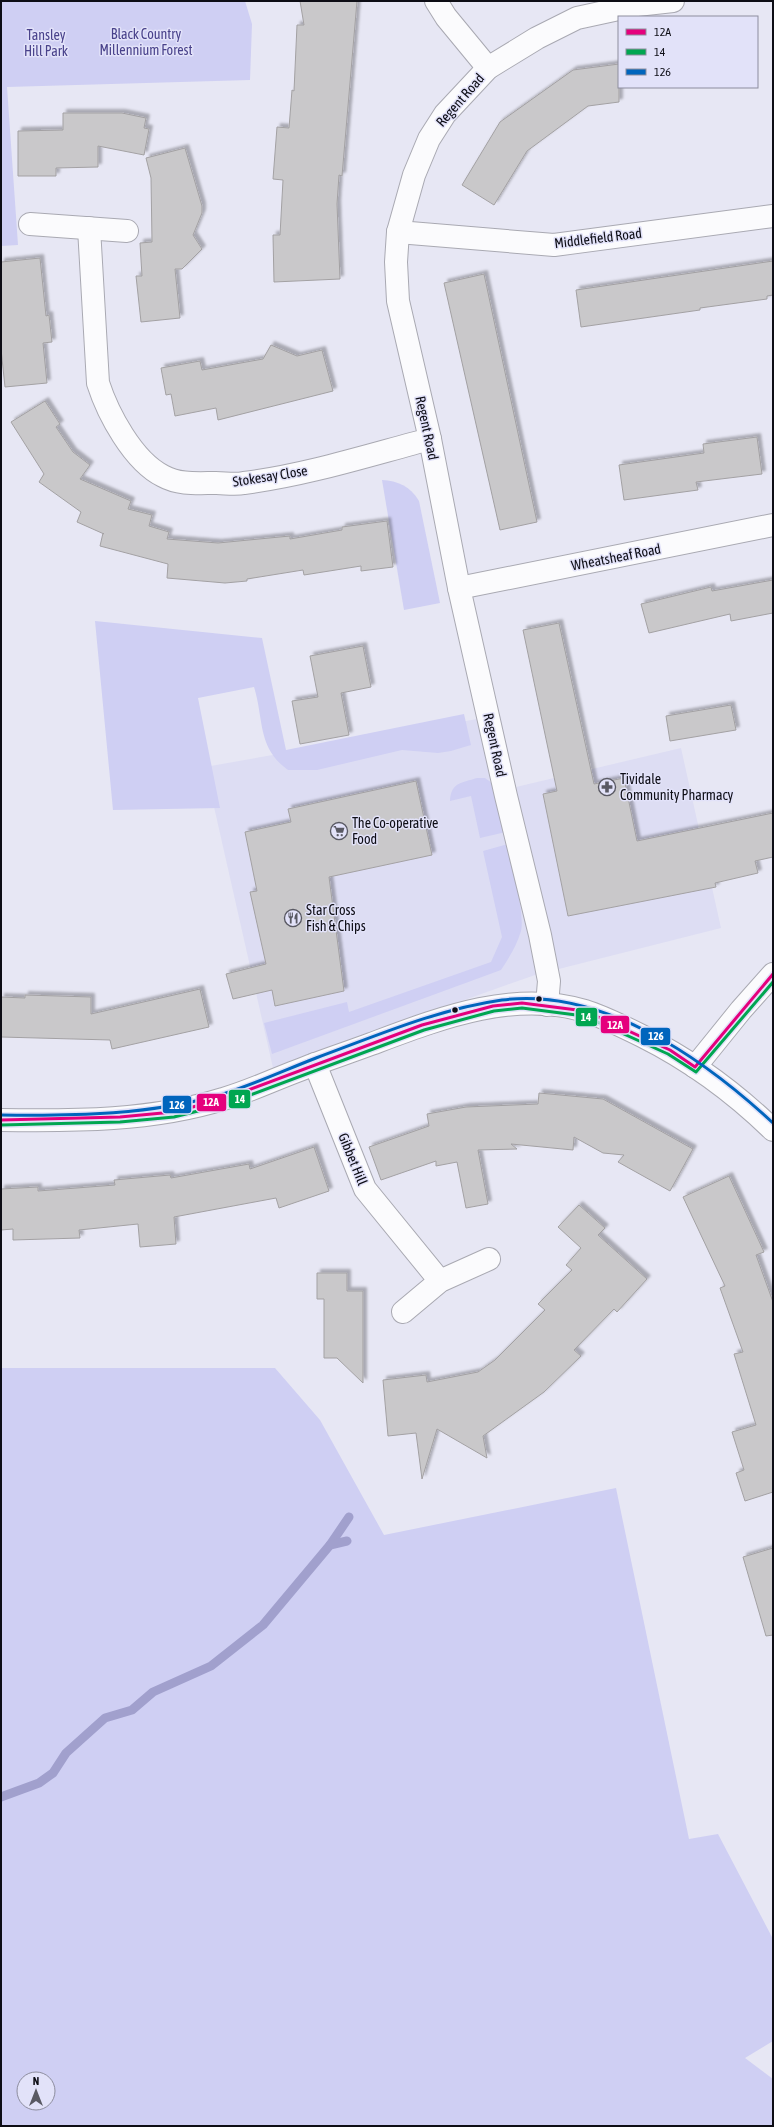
<svg xmlns="http://www.w3.org/2000/svg" width="774" height="2127" font-family="'Asap Condensed',sans-serif">
	<style>
		.built { fill: #ddddf3 }
		.green { fill: #cfcff3; fill-rule: evenodd }
		.lines { fill: none; stroke-linecap: round; stroke-linejoin: round }
		.stream { stroke: #a1a0cd; stroke-width: 9 }
		.building { fill: #c9c8ca; stroke: #a3a1a3; filter: url(#shadow) }
		.minor-casing { stroke: #a9a9b2; stroke-width: 24 }
		.minor { stroke: #fbfbfd; stroke-width: 22 }
		.bus-1-casing { stroke: #e2e2f9; stroke-width: 6 }
		.bus-2-casing { stroke: #e2e2f9; stroke-width: 6 }
		.bus-3-casing { stroke: #e2e2f9; stroke-width: 6 }
		.bus-1 { stroke: #e5007d; stroke-width: 3 }
		.bus-2 { stroke: #00a651; stroke-width: 3 }
		.bus-3 { stroke: #0065bd; stroke-width: 3 }
		.bus-dot { fill: #0d0d15; stroke: #e2e2f9; stroke-width: 1.5 }
		.labels { text-anchor: middle; dominant-baseline: central; stroke-width: 3; stroke-linejoin: round; paint-order: stroke }
		.park-label { font-size: 14px; fill: #49428b; stroke: #e2e2f9 }
		.street-label { font-size: 14px; fill: #0d0d15; stroke: #e2e2f9 }
		.poi-label { font-size: 14px; fill: #0d0d15; stroke: #e2e2f9; text-anchor: start }
		.line-badge { stroke: #e2e2f9; stroke-width: 1.5 }
		.badge-label { font-size: 11px; text-anchor: middle; font-weight: bold; fill: #fff }
	</style>
	<defs>
		<filter id="shadow"><feDropShadow dx="3.5" dy="-3.5" stdDeviation="1" flood-color="#0004"/></filter>
	</defs>
	<rect width="100%" height="100%" fill="#e7e7f4"/>
	<path class="built" d="M500 715 516 787 681 748 721 928 535 975 273 1068 205 767Z"/>
	<g class="green">
		<path d="M1 1H245L252 24 250 80 7 87 18 245 1 246Z"/>
		<path d="M382 480C398 481 410 486 419 501L440 603 404 610Z"/>
		<path d="M95 621 262 638 286 750 464 714 471 745 451 751 438 753 402 750 317 770H288C257 748 264 719 254 687L198 698 220 808 113 810Z"/>
		<path d="M477 778H485L492 783 506 832 480 838 471 796 450 801C451 782 462 783 477 778Z"/>
		<path d="M508 844C512 863 525 916 521 931 517 945 509 958 501 970L272 1054 264 1023 347 1002 349 1012 491 962 502 937 483 851Z"/>
		<path d="M1 1368H275L320 1420 384 1535 616 1488 689 1839 718 1834 773 1939V2041L745 2058 773 2079V2126H1ZM24 2079H48V2103H24Z"/>
	</g>
	<g class="lines">
		<g class="stream">
			<path d="M330 1545 349 1517"/>
			<path d="M1 1797 39 1783 53 1773 66 1753 105 1718 132 1710 153 1692 211 1666 263 1625 330 1545 347 1541"/>
		</g>
	</g>
	<g class="building">
		<path d="M300 1H357L342 176 339 175 337 204 340 279 274 282 273 235H280L283 180 273 179 277 127 289 128 292 90 294 91 297 25H304Z"/>
		<path d="M619 64V102L588 106 527 151 494 205 462 185 500 122 573 70Z"/>
		<path d="M63 113H122L146 118 144 128 149 129 144 155 98 146V167L56 168V176H18V131L63 130Z"/>
		<path d="M185 148 202 206V213L193 235 202 249 182 269H175L180 318 141 322 136 276H142L140 243 152 242 151 178 146 158Z"/>
		<path d="M40 258 46 316 49 315 52 342 43 343 47 383 5 387 1 349V262Z"/>
		<path d="M773 261V295L767 296V299L700 308V310L581 327 576 290Z"/>
		<path d="M484 274 537 522 500 530 444 283Z"/>
		<path d="M271 345 297 356 322 350 333 391 218 420 216 408 175 416 171 394 166 395 161 368 200 361 202 370 263 359Z"/>
		<path d="M45 401 60 424 56 427 73 452 90 465 80 479 131 501 128 509 152 515 149 526 169 532 167 539 218 543 290 536V539L342 530V527L387 521 393 567 361 571V566L304 575 303 570 247 579V581L225 583 167 578 168 564 100 546 103 533 104 534 77 522 81 512 39 482 44 474 11 422Z"/>
		<path d="M757 437 762 474 696 482 698 490 624 500 619 465 704 453 703 444Z"/>
		<path d="M773 580V613L731 621 730 614 649 633 641 604 711 587 712 591Z"/>
		<path d="M559 623 594 784 624 778 637 841 773 813V857L755 861 758 873 715 883 716 887 568 916 543 794 557 791 523 630Z"/>
		<path d="M363 646 371 687 341 693 349 735 300 744 292 701 318 697 310 656Z"/>
		<path d="M731 705 736 730 670 741 666 716Z"/>
		<path d="M416 781 432 855 329 877 344 991 275 1006 272 990 233 999 226 974 266 964 250 892 257 891 245 832 291 822 288 809Z"/>
		<path d="M200 989 209 1027 112 1049 110 1040 1 1037V997L25 998V995L91 997V1014Z"/>
		<path d="M539 1093 603 1099 693 1149 670 1191 618 1162 624 1155 603 1153 574 1137 573 1150 511 1144 517 1149 478 1150 488 1204 466 1208 457 1162 436 1166V1161L381 1180 369 1147 429 1126 427 1114 466 1107 538 1104Z"/>
		<path d="M314 1147 329 1191 279 1208 276 1198 174 1217 176 1244 140 1247 138 1224 79 1230 80 1238 13 1240V1229L1 1230V1189L38 1187V1191L115 1185 114 1180 170 1175 171 1178 249 1164 250 1169Z"/>
		<path d="M729 1176 764 1252 756 1255 773 1302V1492L745 1501 736 1473 744 1470 732 1432 756 1425 734 1354 743 1352 720 1288 725 1286 683 1197Z"/>
		<path d="M579 1205 605 1228 598 1235 647 1279 617 1312 614 1309 574 1350 581 1356 544 1392 483 1436 487 1458 437 1429 422 1479 416 1433 388 1436 383 1380 426 1375 427 1382 478 1372 495 1360 545 1310 538 1304 572 1270 566 1265 581 1248 558 1227Z"/>
		<path d="M317 1273H347V1291H363V1383L337 1358H324V1299H317Z"/>
		<path d="M773 1548V1635L766 1636 743 1557Z"/>
	</g>
	<g class="lines">
		<g class="minor-casing">
			<g id="minor">
				<path d="M436 1 446 17 488 68"/>
				<path d="M30 224 127 231"/>
				<path d="M89 228 98 383C108 414 133 461 163 476 179 485 198 483 216 483 225 483 235 485 244 483 307 475 369 455 430 439"/>
				<path d="M398 232 554 245 773 216"/>
				<path d="M459 588 773 525"/>
				<path d="M547 1005 549 981 540 935 506 796 459 588 430 439 398 301 396 262 398 232 414 175 429 139 445 114 488 68 537 38 577 18 637 5 673 1"/>
				<path d="M315 1064 365 1189 440 1281"/>
				<path d="M695 1067 741 1010 773 974"/>
				<path d="M1 1120C75 1121 152 1121 223 1099 248 1092 273 1080 297 1071 322 1061 347 1053 371 1044 438 1019 513 989 585 1011 604 1017 624 1027 642 1036 690 1060 735 1093 773 1130"/>
				<path d="M403 1312 440 1281 489 1259"/>
			</g>
		</g>
		<use href="#minor" class="minor"/>
		<g class="bus-1-casing">
			<path id="bus-1" d="M1 1120 120 1117 173 1112 224 1099 422 1025 493 1006 522 1003 585 1011 670 1050 695 1067 773 974"/>
		</g>
		<g class="bus-2-casing">
			<path id="bus-2" d="M1 1125 120 1122 174 1117 226 1104 424 1030 494 1011 522 1008 584 1016 668 1054 696 1072 773 982"/>
		</g>
		<g class="bus-3-casing">
			<path id="bus-3" d="M1 1115C76 1116 151 1115 223 1094 255 1084 285 1070 316 1058 376 1036 438 1009 502 1000 602 987 703 1058 773 1123"/>
		</g>
		<use href="#bus-1" class="bus-1"/>
		<use href="#bus-2" class="bus-2"/>
		<use href="#bus-3" class="bus-3"/>
	</g>
	<defs>
		<g id="pharmacy-ring" transform="scale(0.9)"><circle r="9.5" fill="#e2e2f9" stroke="#595963" stroke-width="1.5"/><path d="M-2-6h4v4h4v4h-4v4h-4v-4h-4v-4h4Z" fill="#595963"/></g>
		<g id="supermarket-ring" transform="scale(0.9)"><circle r="9.5" fill="#e2e2f9" stroke="#595963" stroke-width="1.5"/><path d="M-6-5.5h2.5l.6 2H6L4.5 2H-2.5L-4.4-4H-6ZM-1.5 3.2a1.3 1.3 0 1 0 .1 0ZM3 3.2a1.3 1.3 0 1 0 .1 0Z" fill="#595963"/></g>
		<g id="restaurant-ring" transform="scale(0.9)"><circle r="9.5" fill="#e2e2f9" stroke="#595963" stroke-width="1.5"/><path d="M-5-6h1v4h1v-4h1v4h1v-4h1v5L-1.5 .5V6h-2V.5L-5-1ZM5-6V6H3V1.5H1.5Q1.5-4 5-6Z" fill="#595963"/></g>
	</defs>
	<g fill-rule="evenodd">
		<use href="#pharmacy-ring" x="607" y="787"/>
		<use href="#supermarket-ring" x="339" y="831"/>
		<use href="#restaurant-ring" x="293" y="918"/>
	</g>
	<g class="bus-dot">
		<circle cx="539" cy="999" r="3.5"/>
		<circle cx="455" cy="1010" r="3.5"/>
	</g>
	<g class="labels">
		<g class="park-label">
			<text x="146" y="34">Black Country<tspan x="146" dy="16">Millennium Forest</tspan></text>
			<text x="46" y="35">Tansley<tspan x="46" dy="16">Hill Park</tspan></text>
		</g>
		<g class="street-label">
			<text transform="translate(460 100) rotate(-49)">Regent Road</text>
			<text transform="translate(598 238) rotate(-7)">Middlefield Road</text>
			<text transform="translate(427 428) rotate(78)">Regent Road</text>
			<text transform="translate(270 476) rotate(-9)">Stokesay Close</text>
			<text transform="translate(616 557) rotate(-11)">Wheatsheaf Road</text>
			<text transform="translate(495 745) rotate(78)">Regent Road</text>
			<text transform="translate(353 1159) rotate(68)">Gibbet Hill</text>
		</g>
		<g class="poi-label">
			<text x="620" y="779">Tividale<tspan x="620" dy="16">Community Pharmacy</tspan></text>
			<text x="352" y="823">The Co-operative<tspan x="352" dy="16">Food</tspan></text>
			<text x="306" y="910">Star Cross<tspan x="306" dy="16">Fish &amp; Chips</tspan></text>
		</g>
	</g>
	<g class="line-badge">
		<rect x="575" y="1007" width="23" height="20" rx="4" fill="#00a651"/>
		<rect x="600" y="1015" width="30" height="19" rx="4" fill="#e5007d"/>
		<rect x="640" y="1027" width="31" height="19" rx="4" fill="#0065bd"/>
		<rect x="228" y="1089" width="23" height="20" rx="4" fill="#00a651"/>
		<rect x="196" y="1093" width="31" height="19" rx="4" fill="#e5007d"/>
		<rect x="162" y="1095" width="30" height="19" rx="4" fill="#0065bd"/>
	</g>
	<g class="badge-label">
		<text x="586" y="1021">14</text>
		<text x="615" y="1029">12A</text>
		<text x="656" y="1040">126</text>
		<text x="240" y="1103">14</text>
		<text x="211" y="1106">12A</text>
		<text x="177" y="1109">126</text>
	</g>
	<rect width="774" height="2127" fill="none" stroke="#0d0d15" stroke-width="4"/>
	<rect x="618" y="16" width="140" height="72" fill="#e2e2f9" stroke="#8d8d9e"/>
	<rect x="626" y="29" width="20" height="6" fill="#e5007d" stroke="#8d8d9e"/>
	<text x="654" y="36" font-size="12" fill="#0d0d15">12A</text>
	<rect x="626" y="49" width="20" height="6" fill="#00a651" stroke="#8d8d9e"/>
	<text x="654" y="56" font-size="12" fill="#0d0d15">14</text>
	<rect x="626" y="69" width="20" height="6" fill="#0065bd" stroke="#8d8d9e"/>
	<text x="654" y="76" font-size="12" fill="#0d0d15">126</text>
	<g transform="translate(36 2091)"><circle r="19" fill="#e2e2f9" stroke="#8d8d9e"/>
	<path d="M0-3L7 15L0 10L-7 15Z" fill="#595963"/>
	<text y="-6" font-size="11" font-weight="bold" text-anchor="middle" fill="#0d0d15">N</text>
	</g>
</svg>
